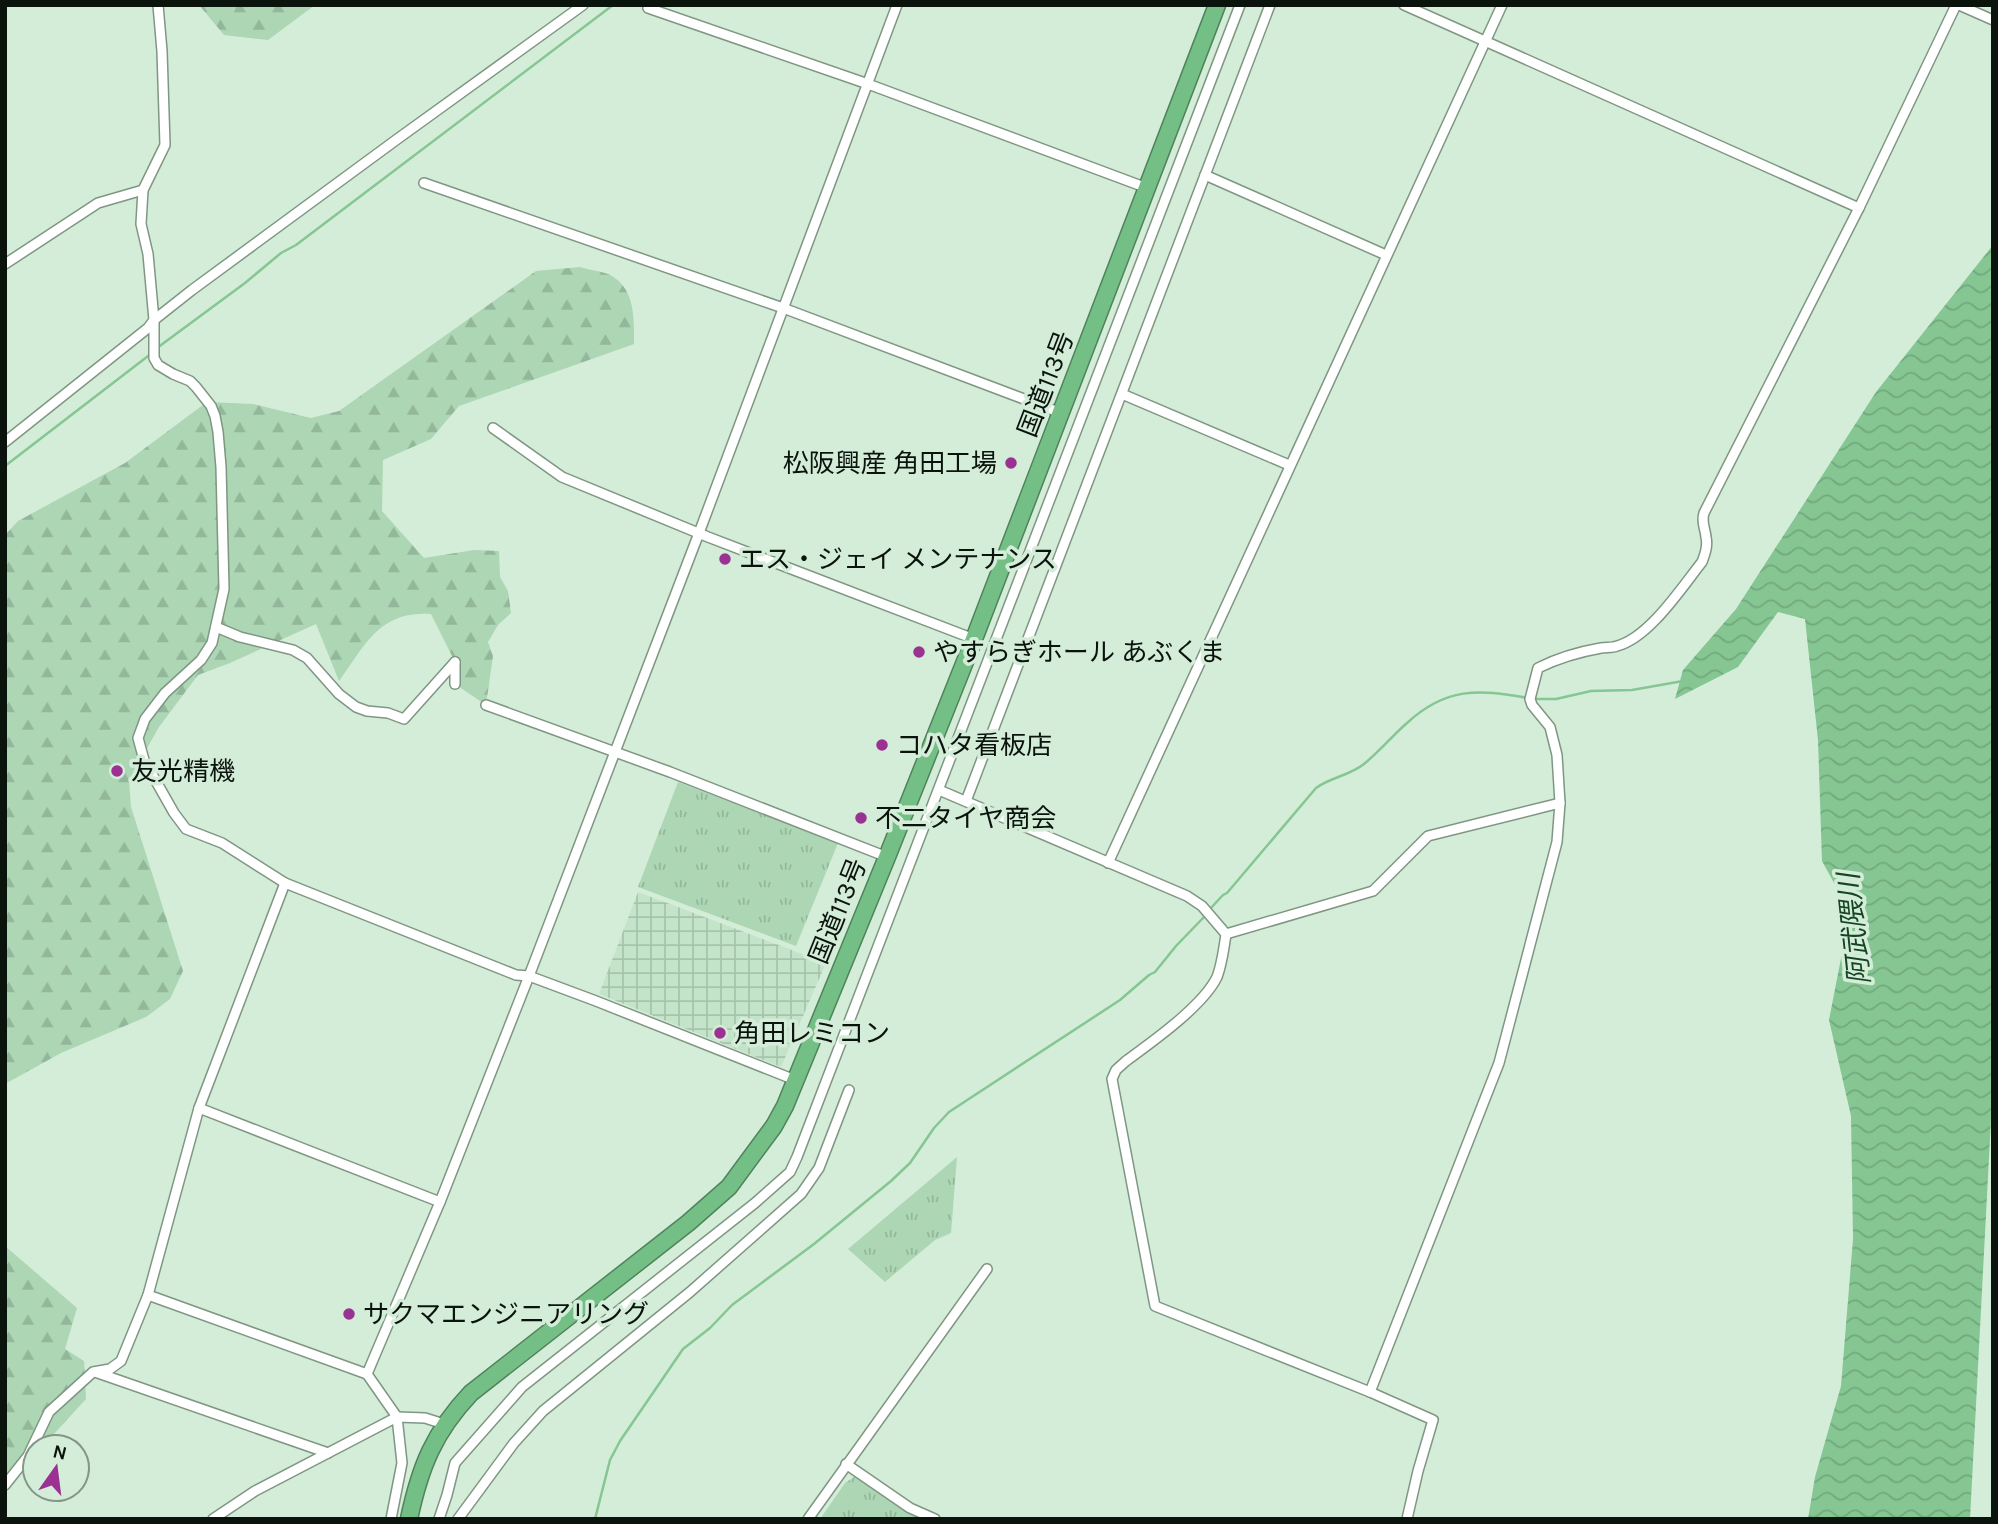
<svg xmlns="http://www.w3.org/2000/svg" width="1998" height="1524" font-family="Karla,'Noto Sans JP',sans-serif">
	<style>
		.industrial { fill: url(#industrial-grid) }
		.grass { fill: url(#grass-tufts) }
		.forest { fill: url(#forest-firs) }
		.water { fill: url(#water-waves) }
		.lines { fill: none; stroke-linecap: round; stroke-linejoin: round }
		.stream { stroke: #85c693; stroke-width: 2.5 }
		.street-casing { stroke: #7f9683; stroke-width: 12 }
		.highway-casing { stroke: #4f835b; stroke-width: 19 }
		.street { stroke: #fff; stroke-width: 9 }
		.highway { stroke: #74bf85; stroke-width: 16 }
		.poi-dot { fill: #9a3193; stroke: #d4edd8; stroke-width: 2.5 }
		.labels { text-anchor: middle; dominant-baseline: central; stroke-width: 7; stroke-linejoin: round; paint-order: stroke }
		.street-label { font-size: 26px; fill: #0b130d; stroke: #d4edd8 }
		.poi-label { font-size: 26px; fill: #0b130d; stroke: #d4edd8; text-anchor: start }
		.water-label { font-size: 28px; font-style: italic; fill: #164524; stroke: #d4edd8 }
	</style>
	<defs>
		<pattern id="industrial-grid" width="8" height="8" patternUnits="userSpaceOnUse" patternTransform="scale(1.75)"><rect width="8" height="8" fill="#c4e4ca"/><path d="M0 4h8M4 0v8" fill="none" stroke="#a7c3ac"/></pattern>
		<pattern id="grass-tufts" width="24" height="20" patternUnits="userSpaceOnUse" patternTransform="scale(1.75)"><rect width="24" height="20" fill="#acd6b4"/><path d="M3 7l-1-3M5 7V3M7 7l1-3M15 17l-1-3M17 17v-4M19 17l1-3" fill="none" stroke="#93b79a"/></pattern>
		<pattern id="forest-firs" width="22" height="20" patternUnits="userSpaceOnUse" patternTransform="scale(1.75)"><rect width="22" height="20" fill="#acd6b4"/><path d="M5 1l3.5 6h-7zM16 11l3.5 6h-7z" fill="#93b79a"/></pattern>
		<pattern id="water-waves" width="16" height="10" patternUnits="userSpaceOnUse" patternTransform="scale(1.75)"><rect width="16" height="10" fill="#85c693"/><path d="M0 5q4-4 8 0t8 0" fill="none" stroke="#72a97e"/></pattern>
	</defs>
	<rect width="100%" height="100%" fill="#d4edd8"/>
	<path class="industrial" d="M638 892 826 963 781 1067 599 994Z"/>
	<g class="grass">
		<path d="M678 782 838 843 796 946 638 887Z"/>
		<path d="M957 1157 951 1233 935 1240 885 1282 848 1249Z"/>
		<path d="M857 1475 864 1478 922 1519H820L845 1483Z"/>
	</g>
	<g class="forest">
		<path d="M199 5H315L268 40 224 35Z"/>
		<path d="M580 267C589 270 600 271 608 274 636 287 634 319 634 344L459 406 431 439 383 460 382 511 424 558 474 550 499 551 500 577 508 591 511 613 498 625 488 642 493 656 486 705 455 684V662L431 614C380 610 365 645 339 681L316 624 230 663 198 675 159 727 129 780 131 807 183 971 170 999 146 1017 61 1053 5 1084V535L18 521 125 463 207 402 253 404 311 418 339 411 536 271Z"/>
		<path d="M5 1246 77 1308 65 1349 84 1361 86 1399 42 1447H35V1454L5 1487Z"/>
	</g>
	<path class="water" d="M1993 245V1081L1970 1519H1808L1815 1477 1841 1386 1853 1239 1851 1116 1829 1020 1850 912 1822 861 1818 740 1805 619 1778 612 1738 667 1675 699 1683 670 1736 609 1876 392Z"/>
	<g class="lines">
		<g class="stream">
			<path d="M157 348 245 283 281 253 296 245 613 5"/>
			<path d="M5 466 152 353"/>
			<path d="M1534 699H1556L1591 691 1632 690 1683 681"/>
			<path d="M1209 910 1223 895 1227 893 1316 788C1331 777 1349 776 1364 764 1379 752 1392 736 1407 723 1446 687 1478 689 1528 698"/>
			<path d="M595 1519 610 1460 620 1441 683 1349 710 1328 732 1305 814 1244 891 1181 910 1163 934 1128 949 1112 1120 1000 1149 975 1155 972 1176 946 1205 916"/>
		</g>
		<g class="street-casing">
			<g id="street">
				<path d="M158 5 162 51 165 145 143 190 141 224 148 254 154 320V358L158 365 173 374 190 381 196 387 211 406 215 416 218 432 221 467 224 589 212 643 201 660 165 693 145 719 138 738 144 760 174 813 186 829 222 843 285 883 516 975 529 976 596 1001 795 1080"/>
				<path d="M1404 5 1859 208"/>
				<path d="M1959 5 1993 20"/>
				<path d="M648 8 868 84 1147 188"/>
				<path d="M1205 175 1386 255"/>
				<path d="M424 183 783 308 1061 413"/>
				<path d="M5 264 98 203 143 190"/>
				<path d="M1122 394 1289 465"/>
				<path d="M493 428 562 477 708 537 974 639"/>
				<path d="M5 442 148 328 154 320 192 290 396 140 583 5"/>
				<path d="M216 627 240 637 293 650 307 658 339 694 356 707 367 711 388 713 404 719 455 662"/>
				<path d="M455 662V684"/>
				<path d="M486 705 670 772 887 857"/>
				<path d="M939 790 1187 896 1202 906 1226 934C1224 948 1222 964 1217 977 1203 1006 1152 1042 1126 1061L1116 1070 1112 1079 1155 1306 1370 1392 1433 1420 1418 1471 1407 1519"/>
				<path d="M966 801 1270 5"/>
				<path d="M1108 863 1502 5"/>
				<path d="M1226 934 1373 891 1428 836 1560 803"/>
				<path d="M199 1108 440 1202"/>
				<path d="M148 1295 367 1374 397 1417 402 1463 391 1519"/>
				<path d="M95 1372 328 1453"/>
				<path d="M367 1374 440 1202 529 976 699 533 897 5"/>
				<path d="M1370 1392 1499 1063 1557 842 1560 803 1557 755 1550 727 1532 705 1530 699 1538 668C1558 658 1578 652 1601 648 1606 647 1612 648 1617 646 1649 638 1682 587 1702 562 1705 554 1708 546 1706 537 1705 527 1701 523 1704 513L1859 208 1956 5"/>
				<path d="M846 1464 910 1508 935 1519"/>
				<path d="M5 1485 28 1456 49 1412 93 1372 110 1369 121 1361 148 1295 199 1108 285 883"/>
				<path d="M213 1519 255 1491 397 1417 425 1418 444 1424"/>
				<path d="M439 1519 447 1495 455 1463 522 1387 755 1203 790 1172 797 1157 1240 5"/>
				<path d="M458 1519 514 1443 543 1411 690 1292 801 1194 819 1168 849 1090"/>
				<path d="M808 1519 987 1269"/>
			</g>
		</g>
		<g class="highway-casing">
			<path id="highway" d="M409 1519C420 1467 434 1432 471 1393L688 1223 729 1187 774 1126 785 1106 887 857 974 639 1217 5"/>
		</g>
		<use href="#street" class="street"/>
		<use href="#highway" class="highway"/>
	</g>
	<g class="poi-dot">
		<circle cx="1011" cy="463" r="7"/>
		<circle cx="725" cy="559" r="7"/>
		<circle cx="919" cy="652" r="7"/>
		<circle cx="882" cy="745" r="7"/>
		<circle cx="117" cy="771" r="7"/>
		<circle cx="861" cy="818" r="7"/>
		<circle cx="720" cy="1033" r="7"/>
		<circle cx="349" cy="1314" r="7"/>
	</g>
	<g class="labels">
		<g class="street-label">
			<text transform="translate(1046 384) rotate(-69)">国道113号</text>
			<text transform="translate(838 911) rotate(-68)">国道113号</text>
		</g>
		<g class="poi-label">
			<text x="997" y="463" text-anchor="end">松阪興産 角田工場</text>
			<text x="739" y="559">エス・ジェイ メンテナンス</text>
			<text x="933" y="652">やすらぎホール あぶくま</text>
			<text x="896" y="745">コハタ看板店</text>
			<text x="131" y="771">友光精機</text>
			<text x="875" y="818">不二タイヤ商会</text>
			<text x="734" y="1033">角田レミコン</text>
			<text x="363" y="1314">サクマエンジニアリング</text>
		</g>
		<g class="water-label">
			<text transform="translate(1854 929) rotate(-96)">阿武隈川</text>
		</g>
	</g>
	<rect width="1998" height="1524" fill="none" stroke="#0b130d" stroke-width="14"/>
	<g transform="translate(56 1468) rotate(14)"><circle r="33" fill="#d4edd8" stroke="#849687" stroke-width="2"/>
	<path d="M0-5L12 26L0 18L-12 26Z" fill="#9a3193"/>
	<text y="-10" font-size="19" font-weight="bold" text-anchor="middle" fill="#0b130d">N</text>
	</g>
</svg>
